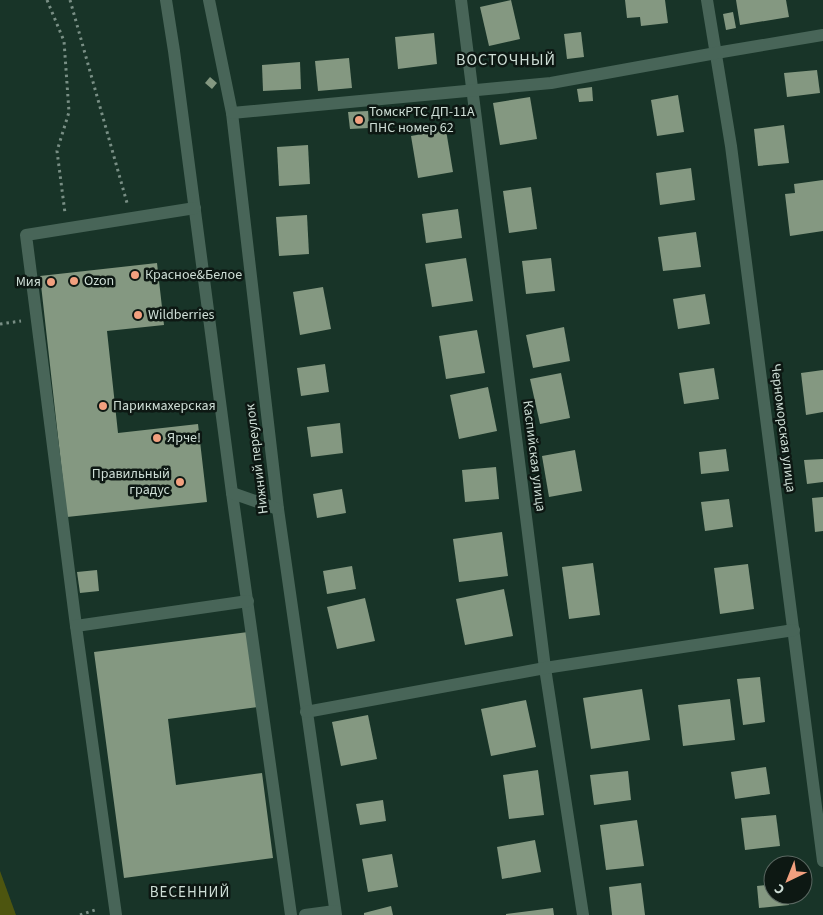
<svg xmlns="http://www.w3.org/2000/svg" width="823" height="915" font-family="'Source Sans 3',sans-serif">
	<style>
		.green { fill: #4d550f }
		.building { fill: #849881 }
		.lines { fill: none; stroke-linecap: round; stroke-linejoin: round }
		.path { stroke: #798f85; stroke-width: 3; stroke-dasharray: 2.5 4; stroke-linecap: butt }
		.minor { stroke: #486558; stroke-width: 12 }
		.poi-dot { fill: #f2a07f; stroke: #0d1813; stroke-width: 2 }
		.labels { text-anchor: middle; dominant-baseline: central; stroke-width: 5; stroke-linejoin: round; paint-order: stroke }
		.poi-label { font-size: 14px; fill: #ceded6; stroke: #0d1813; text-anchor: start }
		.street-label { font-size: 14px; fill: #ceded6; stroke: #0d1813 }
		.neighbourhood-label { font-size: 15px; letter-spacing: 1px; fill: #ceded6; stroke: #0d1813 }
		.quarter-label { font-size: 16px; letter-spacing: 1px; fill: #ceded6; stroke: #0d1813 }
	</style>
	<rect width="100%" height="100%" fill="#183428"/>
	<path class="green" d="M0 871 16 915H0Z"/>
	<g class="building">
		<path d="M511 0 520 39 489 46 480 7Z"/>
		<path d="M625 0H665L668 23 641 26 640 17 627 18Z"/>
		<path d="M736 0H786L789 17 740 25Z"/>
		<path d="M733 12 736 28 726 30 723 14Z"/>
		<path d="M581 32 584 57 567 59 564 34Z"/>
		<path d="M434 33 437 64 398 69 395 37Z"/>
		<path d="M349 58 352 88 318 91 315 61Z"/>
		<path d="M300 62 301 89 263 91 262 65Z"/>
		<path d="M817 70 820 93 787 97 784 73Z"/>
		<path d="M210 77 217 83 212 89 205 83Z"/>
		<path d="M592 87 593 101 579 102 577 89Z"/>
		<path d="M678 95 684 132 657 136 651 100Z"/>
		<path d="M530 97 537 139 500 145 493 103Z"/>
		<path d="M368 111 369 128 350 129 348 112Z"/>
		<path d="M784 125 789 163 758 166 754 129Z"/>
		<path d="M446 130 453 172 418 178 411 136Z"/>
		<path d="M308 145 310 184 279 186 277 147Z"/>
		<path d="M691 168 695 200 660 205 656 173Z"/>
		<path d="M823 180V231L790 236 785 194 795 193 794 184Z"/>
		<path d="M531 187 537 229 509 233 503 191Z"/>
		<path d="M458 209 462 238 426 243 422 214Z"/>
		<path d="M307 215 309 254 279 256 276 217Z"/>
		<path d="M696 232 701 267 663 271 658 237Z"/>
		<path d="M466 258 473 301 432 307 425 264Z"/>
		<path d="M551 258 555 291 526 294 522 261Z"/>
		<path d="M157 263 164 325 107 331 118 433 198 424 207 502 67 517 40 276Z"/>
		<path d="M323 287 331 329 300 335 293 292Z"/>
		<path d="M705 294 710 324 678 329 673 299Z"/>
		<path d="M564 327 570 361 533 368 526 335Z"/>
		<path d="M477 330 485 373 446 379 439 336Z"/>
		<path d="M325 364 329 392 301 396 297 368Z"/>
		<path d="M714 368 719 399 684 404 679 373Z"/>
		<path d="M823 370V412L806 415 801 373Z"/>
		<path d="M561 373 570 418 540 424 530 379Z"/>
		<path d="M488 387 497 431 459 439 450 395Z"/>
		<path d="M340 423 343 453 311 457 307 427Z"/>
		<path d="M726 449 729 471 701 474 699 452Z"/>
		<path d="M575 450 582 491 549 497 542 456Z"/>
		<path d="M823 459V482L807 484 804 460Z"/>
		<path d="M496 467 499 499 465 502 462 470Z"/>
		<path d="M342 489 346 513 317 518 313 494Z"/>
		<path d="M823 497V531L815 532 812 498Z"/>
		<path d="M729 499 733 527 705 531 701 502Z"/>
		<path d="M502 532 508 576 459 582 453 539Z"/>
		<path d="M593 563 600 615 569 619 562 567Z"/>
		<path d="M748 564 754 609 720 614 714 568Z"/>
		<path d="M352 566 356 589 327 594 323 571Z"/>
		<path d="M97 570 99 591 80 593 77 572Z"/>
		<path d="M504 589 513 636 465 645 456 599Z"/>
		<path d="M365 598 375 641 337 649 327 607Z"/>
		<path d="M248 632 258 707 168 719 176 785 262 773 273 858 124 878 94 652Z"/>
		<path d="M760 677 765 722 743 725 737 679Z"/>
		<path d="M642 689 650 740 591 749 583 698Z"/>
		<path d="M730 699 735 740 683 746 678 705Z"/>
		<path d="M526 700 536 747 491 756 481 709Z"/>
		<path d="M368 715 377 759 341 766 332 722Z"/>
		<path d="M766 767 770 794 735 799 731 772Z"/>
		<path d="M538 770 544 815 509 819 503 775Z"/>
		<path d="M628 771 631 800 594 805 590 775Z"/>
		<path d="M383 800 386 821 360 825 356 804Z"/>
		<path d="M776 815 780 846 745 850 741 818Z"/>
		<path d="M637 820 644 866 606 870 600 825Z"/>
		<path d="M535 840 541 872 502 879 497 847Z"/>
		<path d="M392 854 398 887 368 892 362 859Z"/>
		<path d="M641 883 645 915H612L609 887Z"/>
		<path d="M773 884V895H788L789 905 759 908 757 886Z"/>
		<path d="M391 906 393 915H364V913Z"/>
		<path d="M553 908 554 915H506V914Z"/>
	</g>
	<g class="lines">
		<g class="path">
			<path d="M47 0 64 41 69 112 57 151 65 213"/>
			<path d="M70 0 127 203"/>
			<path d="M0 324 21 321"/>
			<path d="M80 915 98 909"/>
		</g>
		<g class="minor">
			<path d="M166 0 174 51 232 493 291 915"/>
			<path d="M209 0 232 113 278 509 336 915"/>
			<path d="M461 0 545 668 583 915"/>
			<path d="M707 0 731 146 823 861"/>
			<path d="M232 113 551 83 716 53 823 35"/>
			<path d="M232 493 278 509"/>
			<path d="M76 626 26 235 195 208"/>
			<path d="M306 712 545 668 794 630"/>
			<path d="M116 915 76 626 248 601"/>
			<path d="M305 915 335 911"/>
		</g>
	</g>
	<g class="poi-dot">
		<circle cx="359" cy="120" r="5"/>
		<circle cx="135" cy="275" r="5"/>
		<circle cx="74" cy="281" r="5"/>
		<circle cx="51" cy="282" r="5"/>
		<circle cx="138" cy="315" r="5"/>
		<circle cx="103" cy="406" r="5"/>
		<circle cx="157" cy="438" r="5"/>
		<circle cx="180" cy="482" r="5"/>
	</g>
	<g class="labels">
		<g class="poi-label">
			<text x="369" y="112">ТомскРТС ДП-11А<tspan x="369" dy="16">ПНС номер 62</tspan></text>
			<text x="145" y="275">Красное&amp;Белое</text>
			<text x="84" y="281">Ozon</text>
			<text x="41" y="282" text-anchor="end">Мия</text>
			<text x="148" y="315">Wildberries</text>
			<text x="113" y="406">Парикмахерская</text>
			<text x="167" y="438">Ярче!</text>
			<text x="170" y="474" text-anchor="end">Правильный<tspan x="170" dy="16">градус</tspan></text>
		</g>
		<g class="street-label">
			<text transform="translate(783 428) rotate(83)">Черноморская улица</text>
			<text transform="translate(534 456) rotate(83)">Каспийская улица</text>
			<text transform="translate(257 459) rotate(-97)">Нижний переулок</text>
		</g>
		<g class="neighbourhood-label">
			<text x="190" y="892">ВЕСЕННИЙ</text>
		</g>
		<g class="quarter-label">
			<text x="506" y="60">ВОСТОЧНЫЙ</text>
		</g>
	</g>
	<g transform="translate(788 880) rotate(223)"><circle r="24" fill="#0d1813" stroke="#5a6761"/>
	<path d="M0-4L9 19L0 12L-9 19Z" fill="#f2a07f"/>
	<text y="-8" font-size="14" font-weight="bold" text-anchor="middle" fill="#ceded6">С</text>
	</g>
</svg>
